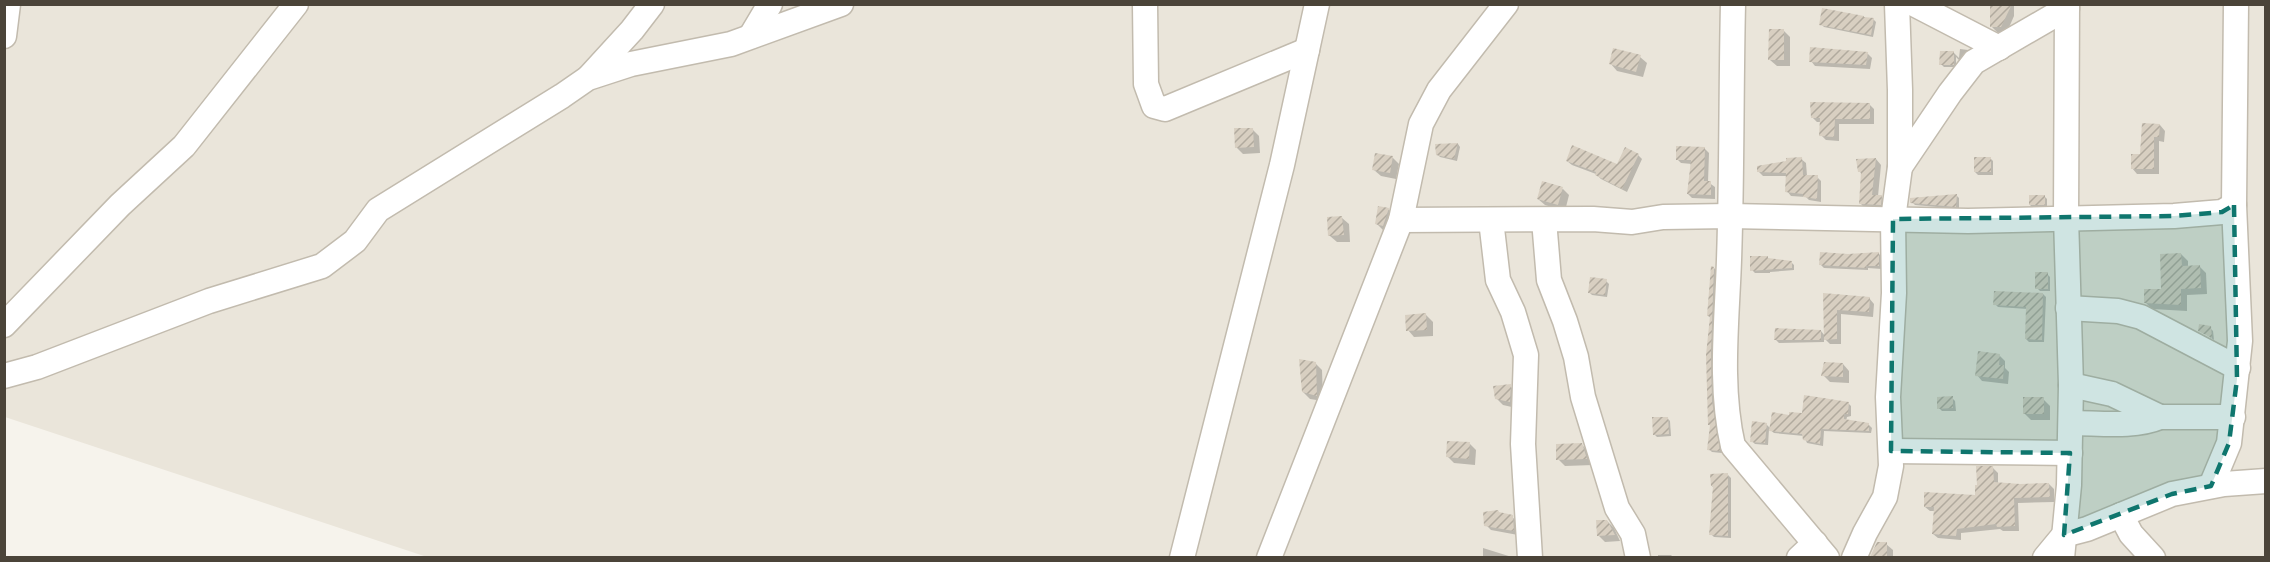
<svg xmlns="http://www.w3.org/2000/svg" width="2270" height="562" font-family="'Golos Text',sans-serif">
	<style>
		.residential { fill: #eae5da }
		.shadow { fill: #0003 }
		.building { fill: url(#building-hatch) }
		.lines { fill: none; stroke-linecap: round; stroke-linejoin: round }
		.minor-casing { stroke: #c2bbae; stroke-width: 27 }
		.minor { stroke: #fff; stroke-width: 24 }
		.marked { fill: #0f766e; fill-opacity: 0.2; stroke: #0f766e; stroke-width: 4.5; stroke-dasharray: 12 8; stroke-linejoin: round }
	</style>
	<defs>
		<pattern id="building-hatch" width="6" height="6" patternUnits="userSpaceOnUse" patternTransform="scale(1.5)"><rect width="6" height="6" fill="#d8cfc1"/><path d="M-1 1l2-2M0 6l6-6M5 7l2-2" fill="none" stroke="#b1aa9e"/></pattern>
	</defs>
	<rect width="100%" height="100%" fill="#f6f3ec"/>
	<path class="residential" d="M5 5H2265V557H427L5 417Z"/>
	<g class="shadow">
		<path d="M1992 4H2014V16L2007 32H1997L1991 26Z"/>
		<path d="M1873 19 1876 22 1873 37 1824 27 1821 24Z"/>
		<path d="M1783 30 1790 37V66H1777L1770 60Z"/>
		<path d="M1960 49 1968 50 1970 53 1961 62 1956 57V67H1944L1941 64 1954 53 1959 58Z"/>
		<path d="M1867 53 1872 58 1870 69 1815 66 1811 61Z"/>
		<path d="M1640 57 1647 63 1643 77 1617 71 1611 64Z"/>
		<path d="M1869 104 1874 109V124H1839V141L1826 140 1821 135 1822 122H1817L1812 117Z"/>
		<path d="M2160 125 2165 131 2164 142 2159 141V174H2137L2132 168Z"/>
		<path d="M1252 129 1259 136 1260 153 1243 154 1236 147Z"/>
		<path d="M1458 144 1460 147 1457 161 1440 157 1437 154Z"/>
		<path d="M1705 149 1709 153 1708 182 1715 187V199L1692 198 1688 194 1692 164 1681 163 1677 159Z"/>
		<path d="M1638 155 1642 159 1627 192 1601 179 1596 174 1572 165 1567 161 1618 166Z"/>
		<path d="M1392 157 1399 164 1396 179 1381 176 1374 170Z"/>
		<path d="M1990 158 1993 161V175H1978L1975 172Z"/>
		<path d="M1801 159 1806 163 1807 176 1817 177 1821 181V202L1809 200 1806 197 1791 196 1787 191 1788 176H1763L1759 172Z"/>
		<path d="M1876 159 1881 165 1878 196 1881 197 1886 202 1885 210 1866 209 1861 204 1862 174 1859 171Z"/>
		<path d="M1563 189 1569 195 1565 211 1545 205 1538 199Z"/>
		<path d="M1956 195 1959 198V209L1915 205 1912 202Z"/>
		<path d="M2044 196 2047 199V207L2033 208 2030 205Z"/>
		<path d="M1388 209 1395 216 1390 232 1383 230 1376 223Z"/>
		<path d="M1342 218 1349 224 1350 242H1337L1330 236Z"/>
		<path d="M1879 254 1882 257V269L1868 268V270L1824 268 1821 265 1848 256Z"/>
		<path d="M2181 254 2188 261V267L2199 266 2206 273 2207 294 2187 295V311L2152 309 2146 303 2163 290Z"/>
		<path d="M1770 260 1791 262 1794 265V270L1770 272V273H1755L1752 270Z"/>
		<path d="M1714 268 1717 271 1713 356 1714 405 1722 453 1712 452 1709 449 1711 427 1709 424 1711 318 1708 316Z"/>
		<path d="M2047 274 2050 277V291H2040L2037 288Z"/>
		<path d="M1606 281 1609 284 1607 297 1592 295 1589 292Z"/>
		<path d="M2043 294 2046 297 2044 342H2029L2026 339 2028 309 1998 307 1995 304Z"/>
		<path d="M1825 295 1869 298 1874 304 1873 317 1841 314V344H1830L1824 338V342L1779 343 1776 340 1821 331 1825 336Z"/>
		<path d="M1426 315 1433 322V336L1414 337 1408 330Z"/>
		<path d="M2210 328 2213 331 2214 340 2200 330Z"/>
		<path d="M1999 355 2005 361V368L2009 372 2008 384 1982 381 1977 375Z"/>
		<path d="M1315 363 1322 370 1323 401 1310 399 1303 392Z"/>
		<path d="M1843 364 1849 371V383L1830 382 1823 375Z"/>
		<path d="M1510 386 1517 393 1516 408 1503 405 1496 398Z"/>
		<path d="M1952 398 1955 401 1956 411H1942L1939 408Z"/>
		<path d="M2043 399 2050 406V420H2031L2024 413Z"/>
		<path d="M1848 403 1851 406V416L1847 417 1846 421 1869 425 1872 428 1871 433 1824 431 1823 446 1807 443 1804 436 1774 433 1769 429 1768 445 1755 444 1752 441 1766 424 1771 429 1790 416Z"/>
		<path d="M1667 418 1670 421 1671 436 1657 437 1654 434Z"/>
		<path d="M1470 444 1476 450 1475 465 1454 463 1448 457Z"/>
		<path d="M1582 445 1589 452 1593 465 1565 466 1558 459Z"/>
		<path d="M1993 468 1998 473V484L2020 486 2049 484 2054 489V502L2018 503 2019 531H2003L2000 529 1961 533V540L1938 538 1933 534 1935 511H1930L1925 507 1977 496Z"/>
		<path d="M1728 475 1731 478V538L1714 537 1711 534 1714 488 1712 486Z"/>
		<path d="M1512 517 1518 522V535L1491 530 1486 525Z"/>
		<path d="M1607 521 1614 528 1620 541 1605 542 1598 535Z"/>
		<path d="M1886 544 1893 550V558L1872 557Z"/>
		<path d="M1483 548 1515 558H1483Z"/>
		<path d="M1658 555H1671L1674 558H1658Z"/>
	</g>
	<g class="building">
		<path d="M1990 4H2012L2001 27H1990Z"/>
		<path d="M1822 8 1864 16V17L1874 18 1871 35 1819 25Z"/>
		<path d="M1769 29H1784V60H1768Z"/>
		<path d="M1810 47 1868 52 1866 65 1809 62Z"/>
		<path d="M1613 48 1641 55 1636 72 1609 64Z"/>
		<path d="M1940 51H1954V65H1939Z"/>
		<path d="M1810 102 1870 103V119H1835L1834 137 1819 136 1820 118H1811Z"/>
		<path d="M2142 123 2160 124 2159 137H2154V169H2131V154H2140Z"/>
		<path d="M1234 128H1253L1254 147 1235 148Z"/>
		<path d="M1458 143 1454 159 1436 155 1435 144Z"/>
		<path d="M1572 145 1617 164 1625 147 1639 154 1622 189 1595 175 1596 172 1566 161Z"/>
		<path d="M1676 146 1705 147 1704 181H1711V195L1687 194 1691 160H1676Z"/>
		<path d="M1375 153 1393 156 1390 173 1372 170Z"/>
		<path d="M1802 157 1803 175H1818L1817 199 1803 197V194L1785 192 1786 173 1757 172V166L1786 161V158Z"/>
		<rect x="1974" y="157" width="17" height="15"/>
		<path d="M1876 158 1872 195H1882L1881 205 1859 204 1861 172H1858L1856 159Z"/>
		<path d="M1542 181 1563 187 1558 205 1537 199Z"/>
		<path d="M1957 194 1956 207 1910 203V198Z"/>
		<rect x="2029" y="195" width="16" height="10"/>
		<path d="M1378 206 1389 208 1383 226 1375 224Z"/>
		<path d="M1342 216 1344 235 1328 236 1327 217Z"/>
		<path d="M1820 252 1848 254 1879 252V266H1866V268L1819 265Z"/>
		<path d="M2181 253 2182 266 2200 265 2201 288 2181 289V305L2144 303V289H2161L2160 254Z"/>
		<path d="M1750 256H1768V258L1792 261V268L1750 271Z"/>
		<path d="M1711 266 1714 267 1711 353 1712 401 1720 451 1707 450 1710 425H1708L1706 355 1710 316H1707Z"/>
		<rect x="2035" y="272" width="13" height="17"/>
		<path d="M1590 277 1607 279 1605 295 1588 293Z"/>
		<path d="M1994 291 2043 293 2042 340 2025 339 2026 307 1993 305Z"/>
		<path d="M1823 293 1870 297 1869 312 1837 310V339L1824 340Z"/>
		<path d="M1426 313 1427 330 1406 331 1405 315Z"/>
		<path d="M2199 324 2211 326 2212 338 2198 331Z"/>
		<path d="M1775 328 1821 330V340H1774Z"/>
		<path d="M1978 351 2000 354 1999 365H2004L2003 379 1975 376Z"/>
		<path d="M1299 359 1316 362 1317 396 1302 392Z"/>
		<path d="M1824 362 1843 363V377L1821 376Z"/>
		<path d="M1511 384 1510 402 1495 399 1493 386Z"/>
		<path d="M1804 395 1849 402 1848 414H1844V419L1869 423V431L1821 429 1820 444 1803 440 1802 434 1769 431 1772 412 1789 415V412L1802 413Z"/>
		<path d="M1953 396V408L1937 409V397Z"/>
		<rect x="2023" y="397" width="21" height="17"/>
		<path d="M1652 417H1668L1669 434 1653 435Z"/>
		<path d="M1752 421 1767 423 1765 443 1750 442Z"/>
		<path d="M1447 441 1470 442 1469 459 1446 457Z"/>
		<path d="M1582 443 1587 459 1556 460V444Z"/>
		<path d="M1976 466H1993L1994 482 2020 484 2049 483 2050 497 2014 498 2015 526 1997 527 1996 524 1957 529 1956 536 1932 534 1934 507H1924V492L1975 495V485H1977Z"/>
		<path d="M1728 473V536L1709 535 1713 486H1711L1710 474Z"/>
		<path d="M1498 510 1499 512 1513 515 1514 531 1484 526 1483 512Z"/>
		<path d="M1596 520H1607L1615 535 1597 536Z"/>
		<path d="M1877 542H1887V557H1870Z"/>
	</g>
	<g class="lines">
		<g class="minor-casing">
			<g id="minor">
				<path d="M1145 4 1146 84 1154 106 1165 109 1307 50"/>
				<path d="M1733 4C1731 90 1732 175 1729 260 1727 320 1719 386 1733 446L1827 558"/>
				<path d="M1914 4 1999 48"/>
				<path d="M4 36 8 4"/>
				<path d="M751 36 770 4"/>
				<path d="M589 77 632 30 652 4"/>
				<path d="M1900 167 1950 93 1974 62 2067 8"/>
				<path d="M1401 220 1593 219 1632 222 1663 217 1730 216 1968 221 2174 216 2222 212 2234 205"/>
				<path d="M1491 220 1498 280 1513 312 1526 355 1523 444 1530 558"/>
				<path d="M1544 220 1549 280 1565 321 1576 357 1583 397 1617 508 1633 534 1638 558"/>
				<path d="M2068 308 2118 311 2141 317 2238 368"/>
				<path d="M4 325 120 205 184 146 296 4"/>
				<path d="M4 376 37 367 209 301 322 266 355 241 378 210 562 96 588 78 631 64 731 44 841 4"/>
				<path d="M2071 385 2112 394 2160 417"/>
				<path d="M2071 423C2099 423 2134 428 2160 417H2233"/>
				<path d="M1891 451 2070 453"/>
				<path d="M2211 486 2229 443 2240 341 2234 205 2236 4"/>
				<path d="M2121 515 2131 534 2153 558"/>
				<path d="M1182 558 1282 165 1317 4"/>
				<path d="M1269 558 1401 220 1421 124 1439 90 1506 4"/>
				<path d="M1799 558 1815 543"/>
				<path d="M1854 558 1865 533 1885 497 1891 466 1888 397 1894 293 1893 219 1900 167V90L1897 4"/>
				<path d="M2045 558 2064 535 2087 529 2172 494 2224 484 2266 481"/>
				<path d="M2062 558 2069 485 2071 385 2066 217 2067 4"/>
			</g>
		</g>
		<use href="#minor" class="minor"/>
	</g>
	<path class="marked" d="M2234 205 2237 379 2229 443 2211 486 2172 494 2064 535 2070 453 1891 451 1893 219 2174 216 2222 212Z"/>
	<rect width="2270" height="562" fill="none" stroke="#4b4439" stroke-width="12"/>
</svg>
